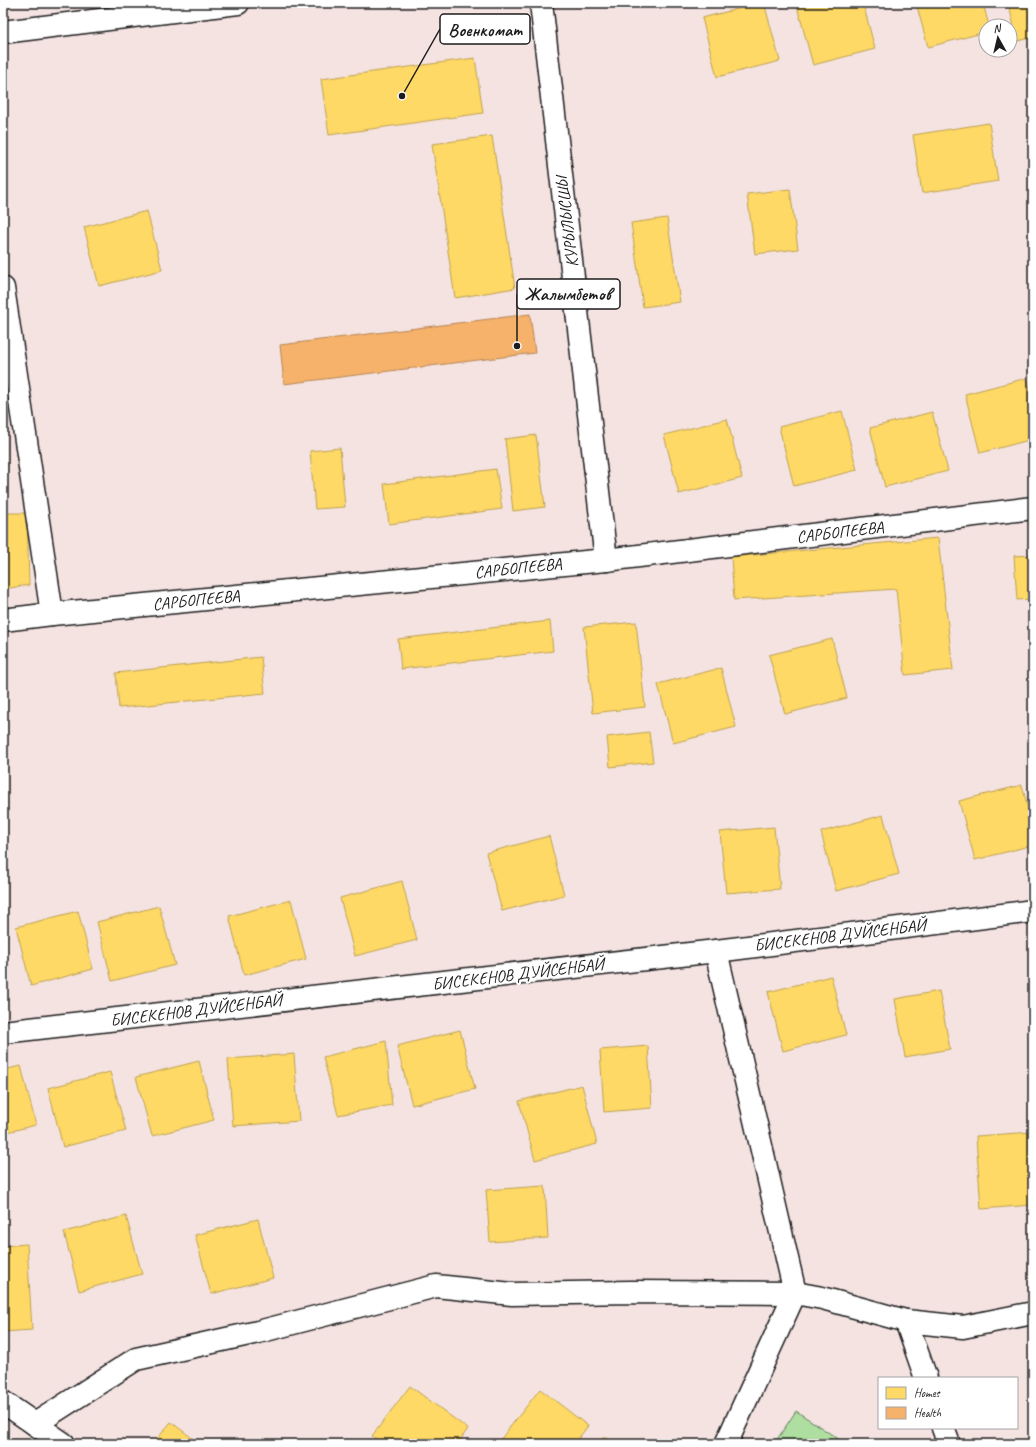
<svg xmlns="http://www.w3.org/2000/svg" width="1036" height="1447" font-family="Caveat,sans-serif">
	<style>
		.green { fill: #aedfa0; stroke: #657e5e }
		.homes { fill: #ffd966; stroke: #bba050 }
		.health { fill: #f6b26b; stroke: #b58553 }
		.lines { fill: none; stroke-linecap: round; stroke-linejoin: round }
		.minor-casing { stroke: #1c1c1c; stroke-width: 25 }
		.minor { stroke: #fff; stroke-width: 22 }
		.labels { text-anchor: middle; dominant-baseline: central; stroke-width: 4; stroke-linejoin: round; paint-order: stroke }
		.street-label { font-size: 17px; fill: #1c1c1c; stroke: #fff }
		.leader { fill: none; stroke: #1c1c1c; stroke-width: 1.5 }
		.callout-dot { fill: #1c1c1c; stroke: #fff; stroke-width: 1.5 }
		.callout { fill: #fff; stroke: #1c1c1c; stroke-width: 1.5 }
		.callout-label { font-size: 18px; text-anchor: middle; font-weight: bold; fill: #1c1c1c }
	</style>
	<rect width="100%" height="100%" fill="#f5e3e2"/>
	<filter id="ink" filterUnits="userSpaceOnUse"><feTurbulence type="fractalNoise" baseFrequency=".025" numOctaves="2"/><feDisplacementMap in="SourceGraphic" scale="8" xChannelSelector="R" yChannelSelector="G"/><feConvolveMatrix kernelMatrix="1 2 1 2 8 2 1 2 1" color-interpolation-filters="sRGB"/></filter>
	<g filter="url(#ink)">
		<path class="green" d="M796 1411 846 1444H774Z"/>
		<g class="homes">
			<path d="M761 3H764L780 61 717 77 702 18Z"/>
			<path d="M811 3H863L875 49 813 65 797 6Z"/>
			<path d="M916 3H983L989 26H986V32L928 47Z"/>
			<path d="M1008 3H1033V37L1018 41Z"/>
			<path d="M475 58 483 113 329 135 321 79Z"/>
			<path d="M989 123 998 181 922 193 913 135Z"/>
			<path d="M492 136 515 288 455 298 432 144Z"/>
			<path d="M790 189 798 249 755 254 747 194Z"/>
			<path d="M147 211 162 270 99 286 84 227Z"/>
			<path d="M667 218 680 302 643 307 631 223Z"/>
			<path d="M1027 378 1033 401V439L980 453 965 394Z"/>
			<path d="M842 411 857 470 794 486 779 427Z"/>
			<path d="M932 412 948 471 885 487 870 428Z"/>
			<path d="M727 419 742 478 679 494 664 435Z"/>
			<path d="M536 435 545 507 513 511 505 439Z"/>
			<path d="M340 448 345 507 315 509 310 451Z"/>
			<path d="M496 469 502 509 389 524 384 484Z"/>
			<path d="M3 513H27L29 585 3 589Z"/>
			<path d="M938 538 953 670 905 675 896 589 734 600 731 557Z"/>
			<path d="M1033 555V599L1017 600 1014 556Z"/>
			<path d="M550 621 553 651 401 669 398 639Z"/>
			<path d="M636 622 645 707 593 713 584 627Z"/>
			<path d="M832 639 847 698 785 714 769 655Z"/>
			<path d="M261 657 265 693 119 708 116 673Z"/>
			<path d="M721 668 736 727 673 743 658 684Z"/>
			<path d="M649 732 653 762 610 767 607 737Z"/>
			<path d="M1022 785 1033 828V845L975 860 959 801Z"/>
			<path d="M883 815 899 874 836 891 821 832Z"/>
			<path d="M774 827 780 889 726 893 720 832Z"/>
			<path d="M549 836 564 895 502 911 486 853Z"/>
			<path d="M402 881 417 940 355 956 340 898Z"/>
			<path d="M291 900 306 959 244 975 229 916Z"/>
			<path d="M159 906 175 965 112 981 97 922Z"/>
			<path d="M78 911 93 969 31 986 16 927Z"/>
			<path d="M831 976 846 1035 783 1051 768 992Z"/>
			<path d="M939 991 950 1049 905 1057 895 999Z"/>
			<path d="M460 1030 475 1089 412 1105 397 1046Z"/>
			<path d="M386 1041 392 1105 338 1115 323 1057Z"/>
			<path d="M648 1046 652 1108 604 1112 600 1050Z"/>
			<path d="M294 1054 299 1121 233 1126 228 1059Z"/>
			<path d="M199 1061 214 1120 152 1136 136 1077Z"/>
			<path d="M21 1066 36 1125 3 1133V1070Z"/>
			<path d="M110 1072 126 1131 63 1147 48 1088Z"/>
			<path d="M582 1085 597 1144 535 1160 519 1101Z"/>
			<path d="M1033 1132V1205L981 1209 976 1136Z"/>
			<path d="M545 1186 548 1238 490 1242 486 1190Z"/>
			<path d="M126 1216 142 1274 79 1291 64 1232Z"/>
			<path d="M258 1219 273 1278 211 1294 195 1235Z"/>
			<path d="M27 1244 32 1330 3 1332V1246Z"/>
			<path d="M410 1386 468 1429 457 1444H383L372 1436Z"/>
			<path d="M540 1389 588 1426 574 1444H506L500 1440Z"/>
			<path d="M171 1422 200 1444H153Z"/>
			<path d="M604 1437 614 1444H599Z"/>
		</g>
		<path class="health" d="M530 314 535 353 284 384 280 345Z"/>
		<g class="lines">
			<g class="minor-casing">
				<g id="minor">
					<path d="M541 3 606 560"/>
					<path d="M3 32 238 3"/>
					<path d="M3 288 52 614"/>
					<path d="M3 620 52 614 606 560 1033 508"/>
					<path d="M716 951 795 1293 726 1444"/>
					<path d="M3 1032 716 951 1033 911"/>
					<path d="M906 1321 926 1378"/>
					<path d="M3 1402 64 1444"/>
					<path d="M35 1424 136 1359 258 1332 436 1286 512 1294 630 1292 795 1293 822 1298 906 1321 963 1327 1033 1313"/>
					<path d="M943 1428 949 1444"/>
				</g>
			</g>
			<use href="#minor" class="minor"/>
		</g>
	</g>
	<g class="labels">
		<g class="street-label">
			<text transform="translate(567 222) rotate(-97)">КУРЫЛЫСШЫ</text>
			<text transform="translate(840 532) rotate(-7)">САРБОПЕЕВА</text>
			<text transform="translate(518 568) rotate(-6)">САРБОПЕЕВА</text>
			<text transform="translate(196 600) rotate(-6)">САРБОПЕЕВА</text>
			<text transform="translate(840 935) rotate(-7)">БИСЕКЕНОВ ДУЙСЕНБАЙ</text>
			<text transform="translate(518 974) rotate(-7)">БИСЕКЕНОВ ДУЙСЕНБАЙ</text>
			<text transform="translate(196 1010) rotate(-7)">БИСЕКЕНОВ ДУЙСЕНБАЙ</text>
		</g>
	</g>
	<path class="leader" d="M402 96L440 29M517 346L517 294"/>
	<g class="callout-dot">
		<circle cx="402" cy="96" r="4"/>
		<circle cx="517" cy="346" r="4"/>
	</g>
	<g class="callout">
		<rect x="440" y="14" width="90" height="30" rx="4"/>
		<rect x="517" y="279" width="103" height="30" rx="4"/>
	</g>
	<g class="callout-label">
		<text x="485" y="36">Военкомат</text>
		<text x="568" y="300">Жалымбетов</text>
	</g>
	<rect width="1036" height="1447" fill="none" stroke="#fff" stroke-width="16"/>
	<rect x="8" y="8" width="1020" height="1431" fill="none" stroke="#1c1c1c" stroke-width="1.5" filter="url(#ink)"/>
	<rect x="878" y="1377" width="140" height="52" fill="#ffffff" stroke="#a4a4a4"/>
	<rect x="886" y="1387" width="20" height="12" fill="#ffd966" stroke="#a4a4a4"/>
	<text x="914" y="1397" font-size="12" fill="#1c1c1c">Homes</text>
	<rect x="886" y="1407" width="20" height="12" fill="#f6b26b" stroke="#a4a4a4"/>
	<text x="914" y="1417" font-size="12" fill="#1c1c1c">Health</text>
	<g transform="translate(998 38) rotate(352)"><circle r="19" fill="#ffffff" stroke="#a4a4a4"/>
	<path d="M0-3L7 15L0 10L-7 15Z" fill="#1c1c1c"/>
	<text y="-6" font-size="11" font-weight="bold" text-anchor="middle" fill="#1c1c1c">N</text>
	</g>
</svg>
